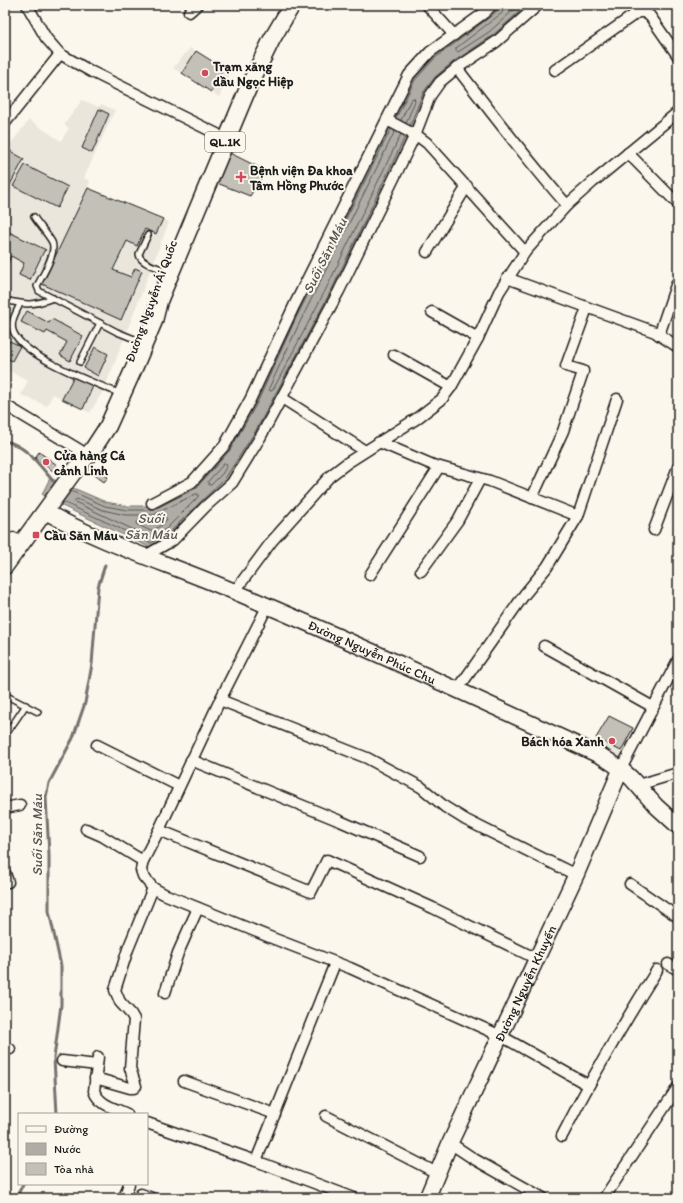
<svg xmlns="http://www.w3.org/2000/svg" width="683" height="1203" font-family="Itim,sans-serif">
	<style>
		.built { fill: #eae6dc }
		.water { fill: #afaca5; stroke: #74726e }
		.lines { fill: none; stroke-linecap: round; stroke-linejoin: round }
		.shore { stroke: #575653; stroke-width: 1 }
		.stream { stroke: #74726e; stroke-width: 3 }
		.building { fill: #c3c0b8; stroke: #1c1c1c }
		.lane-casing { stroke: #1c1c1c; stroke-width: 8 }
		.street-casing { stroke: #1c1c1c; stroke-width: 13 }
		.secondary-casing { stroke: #1c1c1c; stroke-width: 18 }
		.primary-casing { stroke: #1c1c1c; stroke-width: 19 }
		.lane { stroke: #fbf7ec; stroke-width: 5 }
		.street { stroke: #fbf7ec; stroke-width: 10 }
		.secondary { stroke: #fbf7ec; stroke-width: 15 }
		.primary { stroke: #fbf7ec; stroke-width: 16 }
		.poi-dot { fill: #d1495b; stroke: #fbf7ec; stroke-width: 1.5 }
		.labels { text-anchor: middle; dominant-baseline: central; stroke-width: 4; stroke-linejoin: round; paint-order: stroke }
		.shield { fill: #fbf7ec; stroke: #5f5e5a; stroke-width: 1 }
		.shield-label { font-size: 12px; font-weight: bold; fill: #1c1c1c }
		.poi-label { font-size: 13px; font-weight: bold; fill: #1c1c1c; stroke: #fbf7ec; text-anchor: start }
		.street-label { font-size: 13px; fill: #1c1c1c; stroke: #fbf7ec }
		.water-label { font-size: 14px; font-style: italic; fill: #575653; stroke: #fbf7ec }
	</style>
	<rect width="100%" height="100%" fill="#fbf7ec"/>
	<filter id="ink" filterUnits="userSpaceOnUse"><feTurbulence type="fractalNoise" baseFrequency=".025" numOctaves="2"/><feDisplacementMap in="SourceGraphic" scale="8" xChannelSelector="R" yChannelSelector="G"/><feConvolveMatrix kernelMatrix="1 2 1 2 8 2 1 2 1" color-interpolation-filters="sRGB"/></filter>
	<g filter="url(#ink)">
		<g class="built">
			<path d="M190 48 231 72 219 97 173 68Z"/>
			<path d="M82 100 99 107 101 104 115 110 84 178 90 181 88 188 169 222 115 362 103 391 90 413 53 394 47 406 21 395 28 380 5 369V145L8 147 29 120 61 141 69 128 64 125Z"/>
			<path d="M609 716 637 730 620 762 592 745Z"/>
		</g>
		<path class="water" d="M497 5H533L495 39 455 65 413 130 336 291 279 396 229 480 172 537 151 548 58 504 42 494 50 478 106 502 127 506H152L194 485 227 447 270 364 412 77 432 55 488 14Z"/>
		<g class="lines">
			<g class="shore">
				<path d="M505 5 502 13 456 48V51L458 52 489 32 519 5"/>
				<path d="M396 118 415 80 435 58 490 17 499 9 500 5"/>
				<path d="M401 120 411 99 414 98 415 101 406 123"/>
				<path d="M410 126 423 93 435 77 453 62 492 36 527 5"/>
				<path d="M395 131 300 322 269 388 270 391 273 390 327 287 401 134"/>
				<path d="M224 464H226L227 466 222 474 211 485H209L208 482Z"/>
				<path d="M71 491 105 506 127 510H153L196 488 230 450 257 403 295 320 391 129"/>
				<path d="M196 494H198V497L166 529 151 538 75 502 74 501 77 499 103 510 125 515H153Z"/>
				<path d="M63 502 151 543 169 533 226 477 255 432 332 289 405 137"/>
				<path d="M165 517 167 519 162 525 151 531 136 524 138 521H154Z"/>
			</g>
			<g class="stream">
				<path d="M5 441C27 446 39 465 53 481"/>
				<path d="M57 1114 54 1058 61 1005V966L49 911V855L46 797 49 783 73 738 85 703 92 664 98 587 105 565"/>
				<path d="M16 1198 23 1184"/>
			</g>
		</g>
		<g class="building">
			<path d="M196 51 223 68 211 92 182 73Z"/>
			<path d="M99 109 109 114 92 153 82 148Z"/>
			<path d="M5 148 24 159 5 194Z"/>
			<path d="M230 153 266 171 250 196 217 183Z"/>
			<path d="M25 165 68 187 57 208 13 186Z"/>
			<path d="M88 188 163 219 156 234 145 229 137 246 127 241 113 270 131 277 135 268 142 271 121 320 42 284Z"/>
			<path d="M5 230 46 250 44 251 30 280 19 275 24 263 11 256 5 269Z"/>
			<path d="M27 311 49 323 52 319 83 336 70 361 60 355 67 342 47 331 45 334 21 322Z"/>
			<path d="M10 341 20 346 12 361 5 357V349Z"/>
			<path d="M95 347 108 354 98 376 84 368Z"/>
			<path d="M74 376 93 386 83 409 62 399Z"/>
			<path d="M39 452 57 465 53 471 35 458Z"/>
			<path d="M89 463 108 477 104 482 85 468Z"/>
			<path d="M609 716 633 728 621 751 596 738Z"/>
		</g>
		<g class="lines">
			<g class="lane-casing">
				<g id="lane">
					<path d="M34 217C39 225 47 233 52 242 57 253 42 276 37 286L39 291 117 332 137 340"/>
					<path d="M148 235 139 254C140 263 154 266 162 269"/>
					<path d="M5 300C25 305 33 306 53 298"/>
					<path d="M20 304C16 313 9 323 14 333 26 358 91 381 116 392"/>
					<path d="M80 362 100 323"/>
					<path d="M5 695 38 712"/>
					<path d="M9 730 26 705"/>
				</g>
			</g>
			<g class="street-casing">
				<g id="street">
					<path d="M27 5 46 38 60 54 92 72 217 134"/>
					<path d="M427 5 454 35"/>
					<path d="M189 12 197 5"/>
					<path d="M457 68C493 115 528 161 567 205"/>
					<path d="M555 70 638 12H644L650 16 678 56"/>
					<path d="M387 120 419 137 427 143 525 252"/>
					<path d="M5 123 60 54"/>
					<path d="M628 153 678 204"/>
					<path d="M427 252 467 186"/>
					<path d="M507 278 655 332 678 347"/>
					<path d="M432 312 478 338"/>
					<path d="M659 335 676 285 678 283"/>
					<path d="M394 355 451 387"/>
					<path d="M282 398 365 451"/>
					<path d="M5 405 80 450"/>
					<path d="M379 442 433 465 490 481 578 516"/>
					<path d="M532 498 563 431 583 372V371L566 366 587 308"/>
					<path d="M152 503 192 482 225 445 250 400 294 306 409 75 430 52 484 13 492 5"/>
					<path d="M654 530 678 467"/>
					<path d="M5 540 14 538"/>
					<path d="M145 556 173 540 206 506 232 483 261 436 339 291 415 135 430 96 440 82 457 68 496 42 538 5"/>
					<path d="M421 571 458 520 480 479"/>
					<path d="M370 575 439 467"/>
					<path d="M235 591 272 541 330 476 347 463 416 419 442 399 451 387 478 338 499 292 525 252 567 205 593 182 678 112"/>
					<path d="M268 605 220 700 159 830 143 861 141 870 143 876 153 888 164 894 272 938 350 968 501 1036 588 1085"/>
					<path d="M544 646 653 707"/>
					<path d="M458 689 524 595 547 567 578 516 617 399"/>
					<path d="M220 700 367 758 421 787 445 807 466 820 576 875"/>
					<path d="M97 745 179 786"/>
					<path d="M191 760 340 821 420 856"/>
					<path d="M621 769 678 660"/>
					<path d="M638 785 678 773"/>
					<path d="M5 808 20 805"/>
					<path d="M86 829 102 836 143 861"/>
					<path d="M159 830 311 892 327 860 433 908 537 959"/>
					<path d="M5 873 8 882"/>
					<path d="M630 884 678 917"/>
					<path d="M668 964 678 970"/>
					<path d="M165 993 178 953 198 908"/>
					<path d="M5 1048 10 1049"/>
					<path d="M98 1057 94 1091C99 1105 115 1108 127 1114"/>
					<path d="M62 1061 97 1065"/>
					<path d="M95 1078 130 1088H134L136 1086 130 1068 134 1019 131 1014 120 1002 115 990 128 949 153 888"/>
					<path d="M184 1081 275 1114"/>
					<path d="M326 1116 437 1173"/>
					<path d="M147 1123 256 1161 354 1198"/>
					<path d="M562 1136C591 1079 623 1024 657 970"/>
					<path d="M450 1143 474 1159 543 1198"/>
					<path d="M256 1161 335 963"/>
					<path d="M141 1194 152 1198"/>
					<path d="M124 1198 129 1184"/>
					<path d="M604 1198 678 1087"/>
				</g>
			</g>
			<g class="secondary-casing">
				<g id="secondary">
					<path id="s1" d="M46 512C107 546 176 566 240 594 362 646 483 701 603 757L621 769 631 778 656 806 678 826"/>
					<path id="s2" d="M427 1198 450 1143 576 875 621 769"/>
				</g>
			</g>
			<g class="primary-casing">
				<path id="primary" d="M5 566 72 474 93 449 108 426 135 366 154 321 159 301 249 86 272 39 292 5"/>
			</g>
			<use href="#lane" class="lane"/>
			<use href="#street" class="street"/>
			<use href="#secondary" class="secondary"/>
			<use href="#primary" class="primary"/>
		</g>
	</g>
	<g class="poi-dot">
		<circle cx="205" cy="73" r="4"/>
		<path d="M239 171h4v4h4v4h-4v4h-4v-4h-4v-4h4z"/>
		<circle cx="46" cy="462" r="4"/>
		<rect x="32" y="531" width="8" height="8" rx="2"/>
		<circle cx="612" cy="741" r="4"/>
	</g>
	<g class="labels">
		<rect class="shield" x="205" y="132" width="40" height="20" rx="3"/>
		<g class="shield-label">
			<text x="225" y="142">QL.1K</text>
		</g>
		<g class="poi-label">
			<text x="213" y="66">Trạm xăng<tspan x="213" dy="15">dầu Ngọc Hiệp</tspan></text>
			<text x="250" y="170">Bệnh viện Đa khoa<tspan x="250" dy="15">Tâm Hồng Phước</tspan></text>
			<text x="54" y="455">Cửa hàng Cá<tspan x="54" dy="15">cảnh Linh</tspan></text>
			<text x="44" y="535">Cầu Săn Máu</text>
			<text x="604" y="741" text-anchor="end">Bách hóa Xanh</text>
		</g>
		<g class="street-label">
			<text transform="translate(151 301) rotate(-70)">Đường Nguyễn Ái Quốc</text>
			<text stroke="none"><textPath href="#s1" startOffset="355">Đường Nguyễn Phúc Chu</textPath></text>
			<text stroke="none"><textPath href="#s2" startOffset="236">Đường Nguyễn Khuyến</textPath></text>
		</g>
		<g class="water-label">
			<text transform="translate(325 256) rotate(-64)">Suối Săn Máu</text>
			<text x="151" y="518">Suối<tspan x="151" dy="16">Săn Máu</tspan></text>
			<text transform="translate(37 835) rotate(-90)">Suối Săn Máu</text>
		</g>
	</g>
	<rect width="683" height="1203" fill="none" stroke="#fbf7ec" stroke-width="20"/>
	<rect x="10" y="10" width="663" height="1183" fill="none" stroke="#1c1c1c" stroke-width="1.5" filter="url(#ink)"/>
	<rect x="18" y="1113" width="130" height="72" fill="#fbf7ec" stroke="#a29f99"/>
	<rect x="26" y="1126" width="20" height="6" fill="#fbf7ec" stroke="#a29f99"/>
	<text x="54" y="1133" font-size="12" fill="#1c1c1c">Đường</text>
	<rect x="26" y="1143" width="20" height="12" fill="#afaca5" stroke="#a29f99"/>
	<text x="54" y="1153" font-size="12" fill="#1c1c1c">Nước</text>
	<rect x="26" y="1163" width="20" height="12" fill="#c3c0b8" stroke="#a29f99"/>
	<text x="54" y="1173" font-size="12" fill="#1c1c1c">Tòa nhà</text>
</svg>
